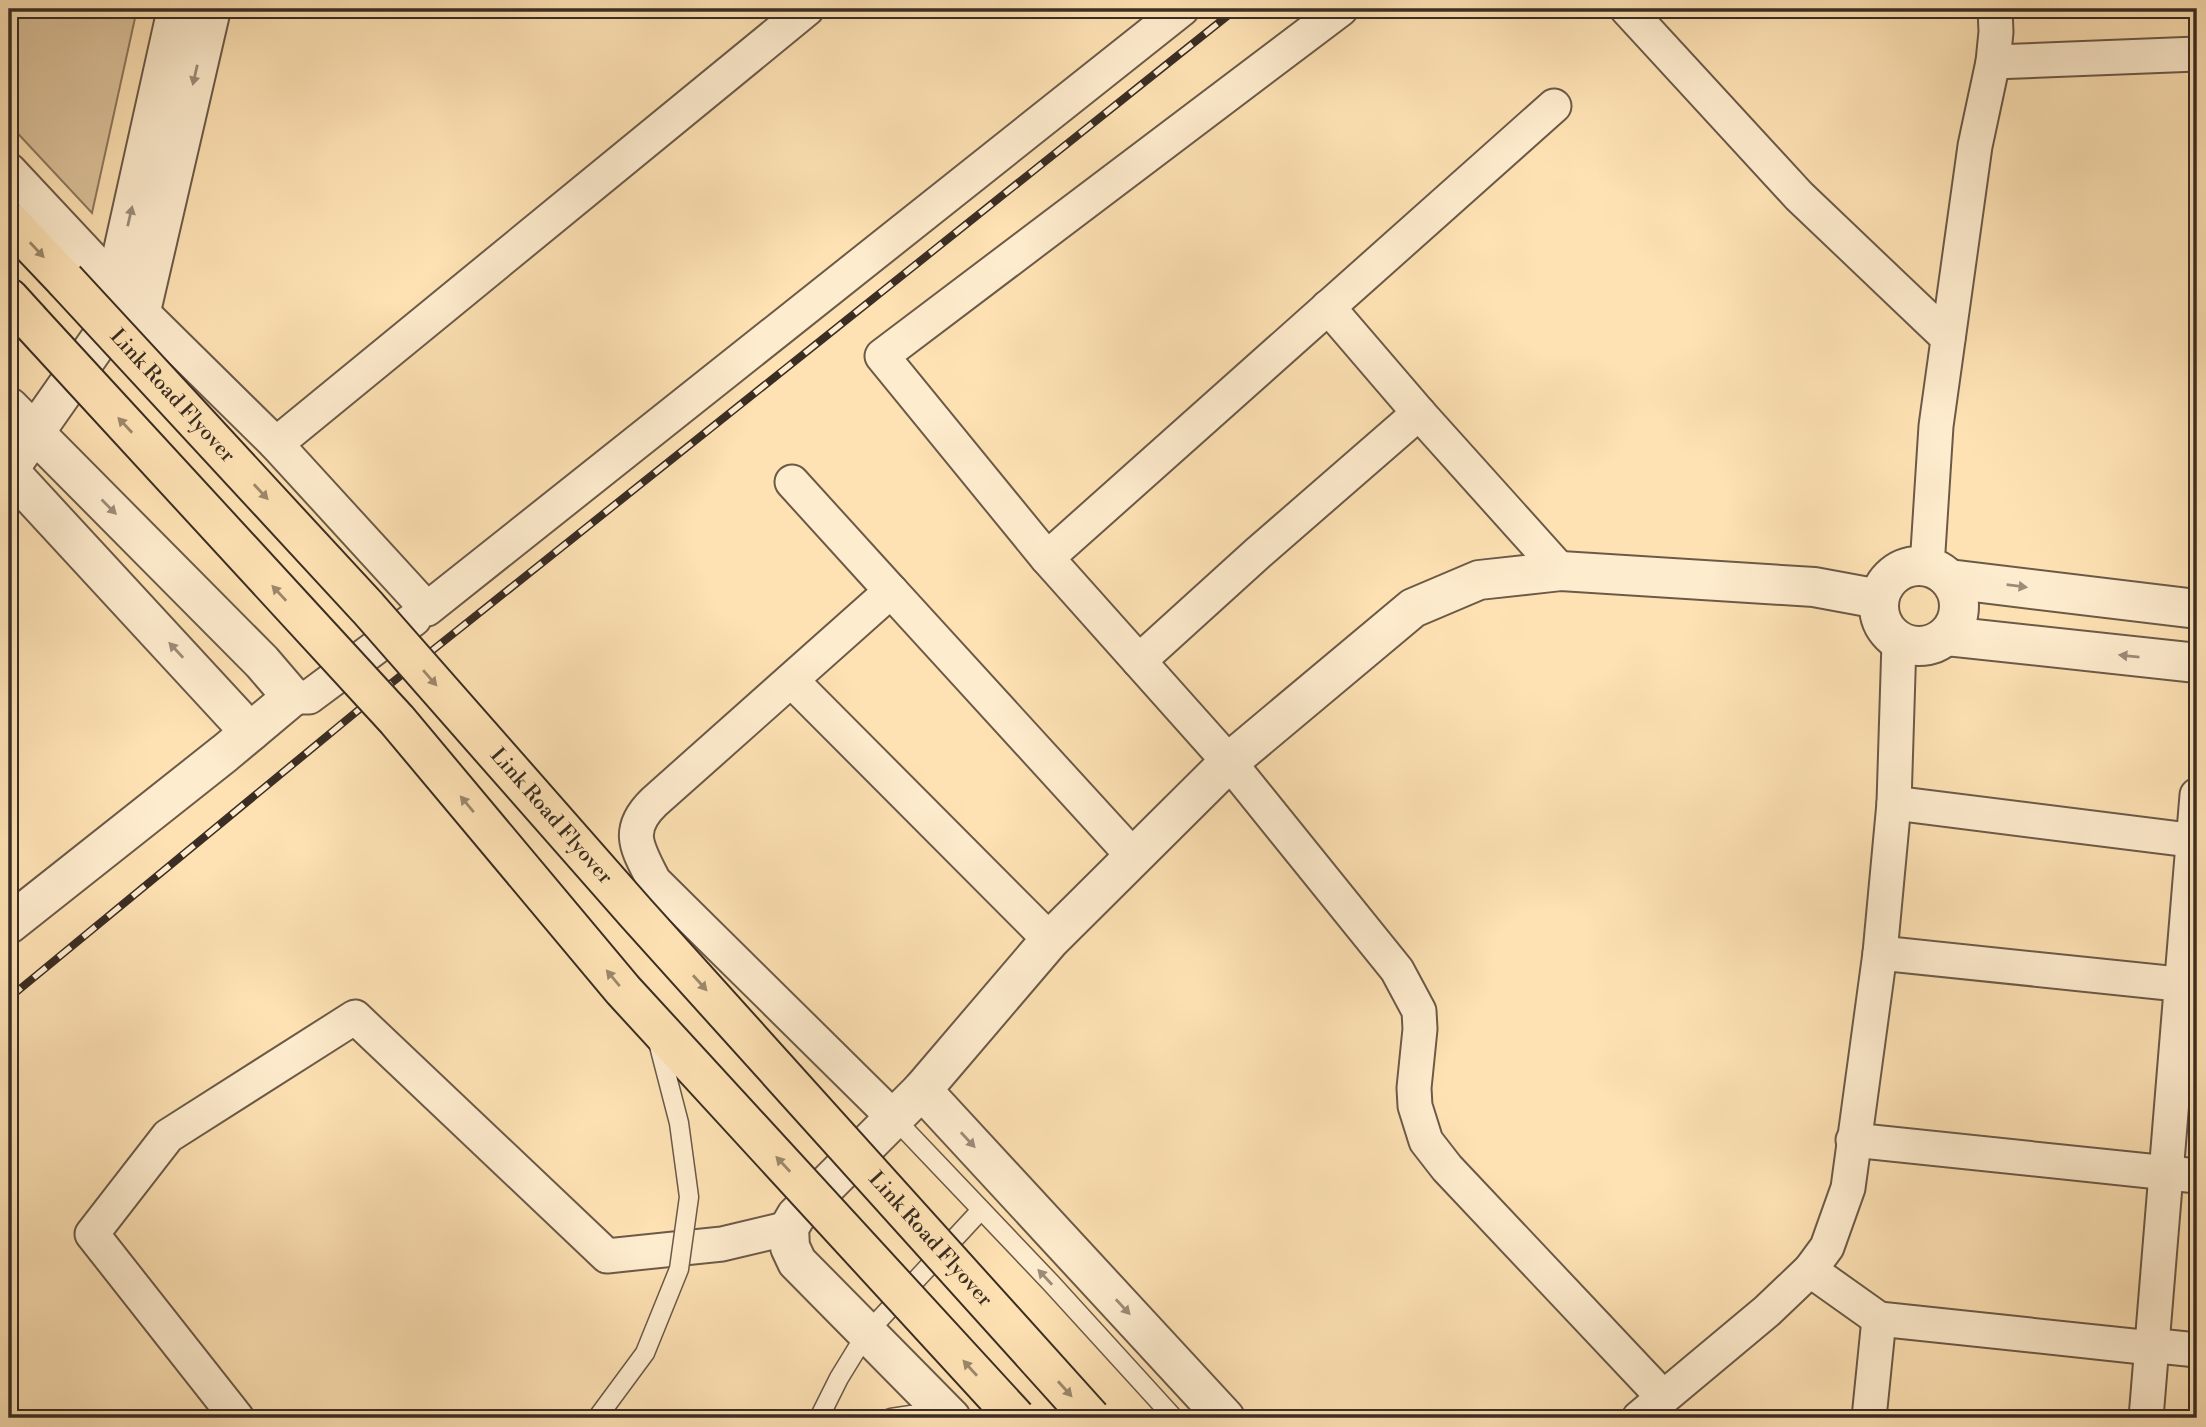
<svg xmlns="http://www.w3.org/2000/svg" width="2206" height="1427" font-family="'Libre Bodoni',serif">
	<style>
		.green { fill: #ddc39c; stroke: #8c7860; stroke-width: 2 }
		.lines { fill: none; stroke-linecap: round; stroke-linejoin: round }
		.service-casing { stroke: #6b5a48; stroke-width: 21 }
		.minor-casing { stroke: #6b5a48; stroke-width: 37 }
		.tertiary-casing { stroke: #6b5a48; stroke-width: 42 }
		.primary-casing { stroke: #3a2d24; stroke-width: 42 }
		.service { stroke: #feecce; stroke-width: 18 }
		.minor { stroke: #feecce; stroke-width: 33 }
		.tertiary { stroke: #feecce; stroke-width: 38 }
		.primary { stroke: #fee2b4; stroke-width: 38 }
		.rail-casing { stroke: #3a2d24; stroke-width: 8 }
		.rail { stroke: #feecce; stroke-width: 5; stroke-dasharray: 16; stroke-linecap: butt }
		.service-bridge-casing { stroke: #6b5a48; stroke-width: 21; stroke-linecap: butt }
		.primary-bridge-casing { stroke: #3a2d24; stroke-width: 42; stroke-linecap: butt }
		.service-bridge { stroke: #feecce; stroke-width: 18 }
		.primary-bridge { stroke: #fee2b4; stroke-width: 38 }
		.oneway { fill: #9c8c79 }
		.oneway2 { fill: #9c886c }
		.labels { text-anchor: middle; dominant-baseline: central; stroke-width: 6; stroke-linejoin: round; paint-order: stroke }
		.street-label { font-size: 21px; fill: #3a2d24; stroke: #feecce }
	</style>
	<rect width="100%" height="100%" fill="#fee2b4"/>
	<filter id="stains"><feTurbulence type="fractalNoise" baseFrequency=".00286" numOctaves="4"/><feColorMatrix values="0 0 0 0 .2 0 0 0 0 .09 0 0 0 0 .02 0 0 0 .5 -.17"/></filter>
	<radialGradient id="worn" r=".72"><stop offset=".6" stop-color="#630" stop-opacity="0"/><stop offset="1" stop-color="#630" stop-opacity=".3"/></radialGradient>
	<path class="green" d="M9 9H137L92 213 9 124Z"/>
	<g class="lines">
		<g class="service-casing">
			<g id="service">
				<path d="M894 1118 1051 1283 1174 1418"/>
				<path d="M819 1418 839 1378 866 1334 981 1210"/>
				<path d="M891 1418 911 1415H944"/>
			</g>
		</g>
		<g class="minor-casing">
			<g id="minor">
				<path d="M1341 9 882 356 1047 558 1229 762 1397 970 1419 1011 1420 1029 1414 1088 1415 1106 1426 1141 1447 1168 1663 1397"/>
				<path d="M1627 9 1799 196 1948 338"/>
				<path d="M1993 62 2197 54"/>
				<path d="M9 170 141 311 276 444 807 9"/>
				<path d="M1328 307 1419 413 1561 571"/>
				<path d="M276 444 427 609 1182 9"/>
				<path d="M792 482 891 591 654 802C624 831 638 849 654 881L894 1118"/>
				<path d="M1047 558 1554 106"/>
				<path d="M1927 567 1936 426 1975 146 1993 62 1996 32 1995 9"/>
				<path d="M891 591 1134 857"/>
				<path d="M1139 661 1258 553 1419 413"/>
				<path d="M792 681 1050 940"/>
				<path d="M292 697H309L414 619"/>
				<path d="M1894 803 2197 841"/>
				<path d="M1880 953 2197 986"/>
				<path d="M1853 1140 2197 1176"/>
				<path d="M1810 1270 1879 1319"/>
				<path d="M237 1418 92 1234 168 1136 355 1017 607 1256 722 1244 789 1228"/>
				<path d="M1639 1418 1767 1311 1810 1270 1827 1247 1848 1188 1880 953 1894 803 1899 642"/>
				<path d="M1869 1418 1879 1319 2152 1348 2158 1346 2197 1350"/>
				<path d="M2146 1418 2197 795"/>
			</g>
		</g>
		<g class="tertiary-casing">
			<g id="tertiary">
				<path d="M105 332 141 311 211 9"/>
				<path d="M9 407 262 662 292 697 225 753 9 924"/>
				<path d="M9 469 105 332 177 9"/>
				<path d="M9 471 250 732"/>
				<circle cx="1919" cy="606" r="40"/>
				<path d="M1949 579 2197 609"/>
				<path d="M1947 636 2197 663"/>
				<path d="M922 1090 1225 1418"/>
				<path d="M951 1418 797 1262 790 1247 789 1228 796 1216 922 1090 1050 940 1229 762 1413 608 1479 580 1561 571 1814 587 1879 599"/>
			</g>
		</g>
		<g class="primary-casing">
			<g id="primary">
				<path d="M9 221 65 280"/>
				<path d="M9 298 29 320"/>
			</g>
		</g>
		<use href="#service" class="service"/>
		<use href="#minor" class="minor"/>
		<use href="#tertiary" class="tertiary"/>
		<use href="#primary" class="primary"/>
		<g class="rail-casing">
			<path id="rail" d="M9 998 384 689 1236 9"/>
		</g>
		<use href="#rail" class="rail"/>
		<g class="service-bridge-casing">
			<path id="service-bridge" d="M597 1418 645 1353 679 1269 689 1197 679 1123 658 1042"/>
		</g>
		<g class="primary-bridge-casing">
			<g id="primary-bridge">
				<path id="s1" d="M65 280 368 608 637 914 1091 1418"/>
				<path d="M29 320 397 720 623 990 1016 1418"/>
			</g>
		</g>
		<use href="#service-bridge" class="service-bridge"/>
		<use href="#primary-bridge" class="primary-bridge"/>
	</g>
	<defs><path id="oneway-solid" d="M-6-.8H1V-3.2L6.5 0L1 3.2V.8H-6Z" transform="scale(1.75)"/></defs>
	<g class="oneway">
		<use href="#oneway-solid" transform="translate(195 75) rotate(103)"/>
		<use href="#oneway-solid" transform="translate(130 216) rotate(-77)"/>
		<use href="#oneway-solid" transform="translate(109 507) rotate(45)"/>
		<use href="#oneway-solid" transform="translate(2017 586) rotate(7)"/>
		<use href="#oneway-solid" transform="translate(176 650) rotate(-133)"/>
		<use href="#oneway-solid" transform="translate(2129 656) rotate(-174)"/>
		<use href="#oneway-solid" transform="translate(968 1140) rotate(47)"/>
		<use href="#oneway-solid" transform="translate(1045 1277) rotate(-133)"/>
		<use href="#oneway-solid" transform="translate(1123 1307) rotate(47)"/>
	</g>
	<g class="oneway2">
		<use href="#oneway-solid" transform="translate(37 250) rotate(47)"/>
		<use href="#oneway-solid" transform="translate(125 425) rotate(-133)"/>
		<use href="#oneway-solid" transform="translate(261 492) rotate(47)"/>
		<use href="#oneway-solid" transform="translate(279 593) rotate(-133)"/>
		<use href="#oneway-solid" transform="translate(430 678) rotate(49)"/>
		<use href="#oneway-solid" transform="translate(467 804) rotate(-130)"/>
		<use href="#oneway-solid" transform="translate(613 978) rotate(-130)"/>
		<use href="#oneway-solid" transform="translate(700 983) rotate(48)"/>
		<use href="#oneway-solid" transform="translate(783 1164) rotate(-133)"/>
		<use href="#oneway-solid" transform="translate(970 1368) rotate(-132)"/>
		<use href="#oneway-solid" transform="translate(1065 1389) rotate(48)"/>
	</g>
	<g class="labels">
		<g class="street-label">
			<text stroke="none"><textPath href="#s1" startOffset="158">Link Road Flyover</textPath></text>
			<text stroke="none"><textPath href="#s1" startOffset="724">Link Road Flyover</textPath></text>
			<text stroke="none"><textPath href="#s1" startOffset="1292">Link Road Flyover</textPath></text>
		</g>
	</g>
	<rect width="2206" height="1427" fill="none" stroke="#fee2b4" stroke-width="35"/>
	<rect x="10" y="10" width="2185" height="1406" fill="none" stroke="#3a2d24" stroke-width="3.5"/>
	<rect x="18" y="18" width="2171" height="1392" fill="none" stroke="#3a2d24" stroke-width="2"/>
	<rect width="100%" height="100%" filter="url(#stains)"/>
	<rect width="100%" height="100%" fill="url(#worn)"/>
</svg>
